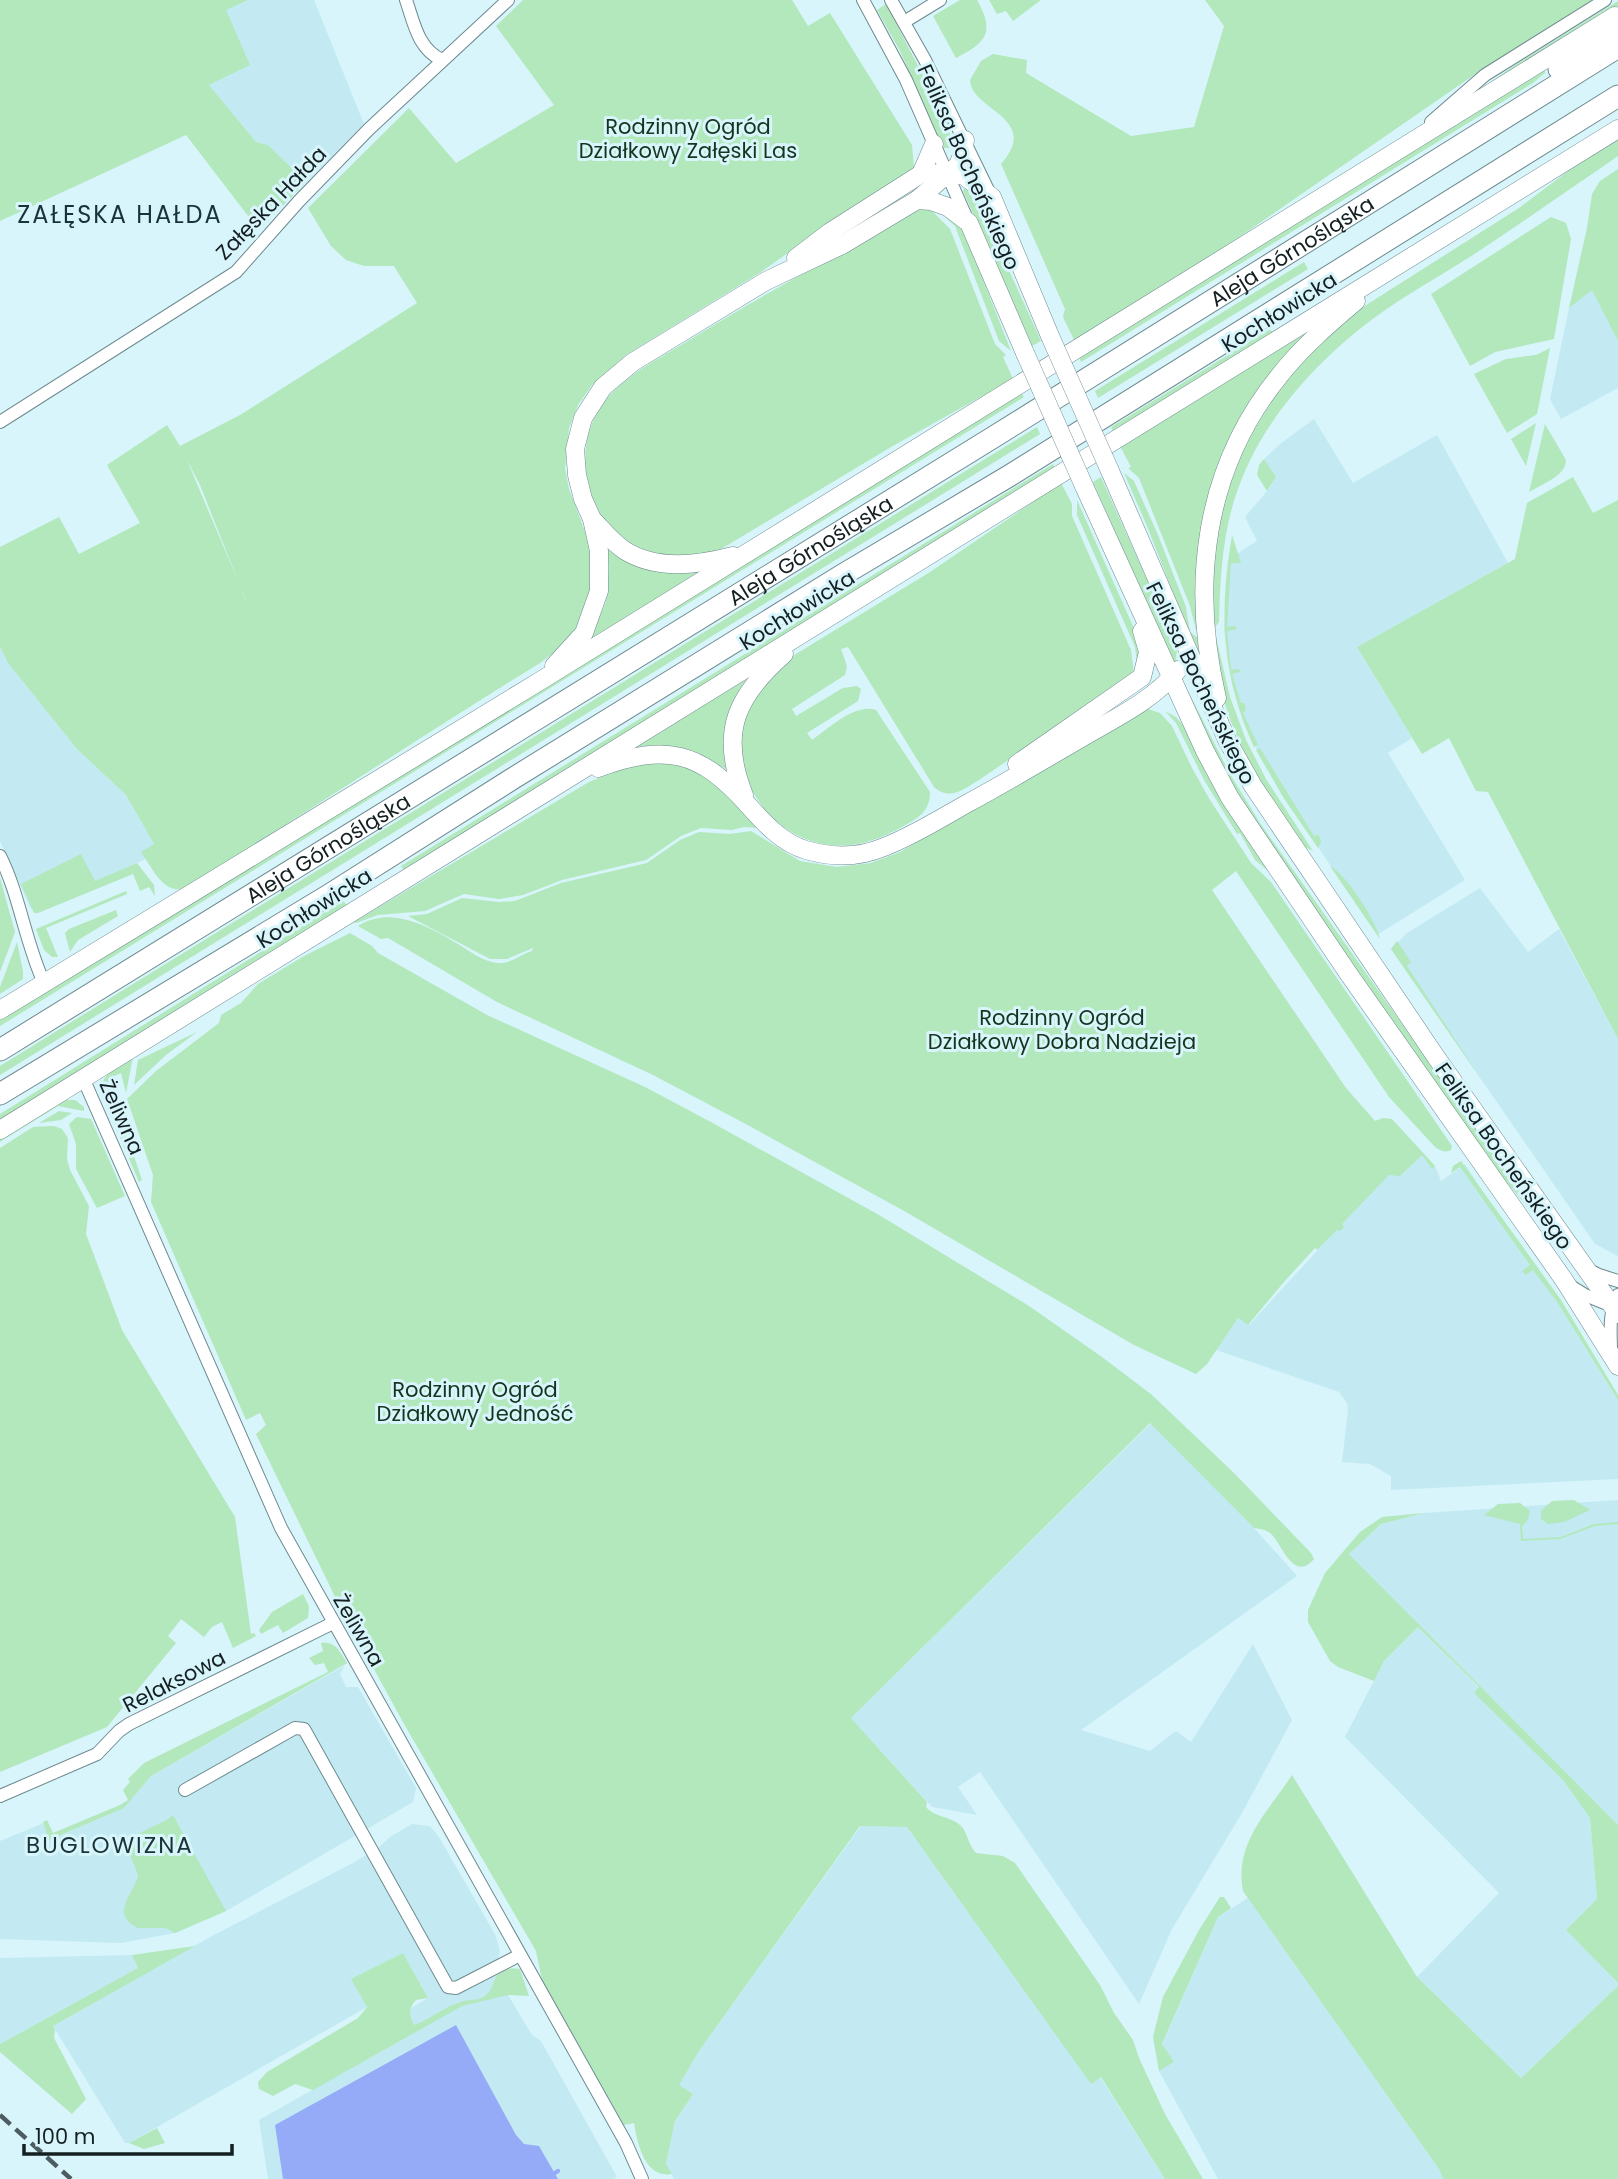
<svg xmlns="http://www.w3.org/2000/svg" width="1618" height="2179" font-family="Poppins,sans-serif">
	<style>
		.built { fill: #c3eaf2 }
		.green { fill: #b2e8bb; fill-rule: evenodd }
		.water { fill: #96abf8 }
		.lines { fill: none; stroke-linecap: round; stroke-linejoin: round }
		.stream { stroke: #96abf8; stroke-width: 4.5 }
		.minor-casing { stroke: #6e8a8f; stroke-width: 14 }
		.secondary-casing { stroke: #6e8a8f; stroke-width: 19 }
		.motorway-casing { stroke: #6e8a8f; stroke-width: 23 }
		.minor { stroke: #fff; stroke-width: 12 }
		.secondary { stroke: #fff; stroke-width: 18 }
		.motorway { stroke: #fff; stroke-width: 21 }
		.rail { stroke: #4c5c60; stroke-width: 4.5; stroke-dasharray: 14 7; stroke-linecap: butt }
		.secondary-bridge-casing { stroke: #6e8a8f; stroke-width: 19; stroke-linecap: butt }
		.secondary-bridge { stroke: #fff; stroke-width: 18 }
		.labels { text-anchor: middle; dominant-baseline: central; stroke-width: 6; stroke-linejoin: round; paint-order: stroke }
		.park-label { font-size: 21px; fill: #15351d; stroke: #d7f5fb }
		.street-label { font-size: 21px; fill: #141f21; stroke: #d7f5fb }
		.neighbourhood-label { font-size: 23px; letter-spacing: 2px; fill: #1a3338; stroke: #d7f5fb }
		.quarter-label { font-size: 24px; letter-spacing: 2px; fill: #1a3338; stroke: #d7f5fb }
	</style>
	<rect width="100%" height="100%" fill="#d7f5fb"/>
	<g class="built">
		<path d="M248 0H314L364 124 306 182 268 145 256 142 209 85 249 65 225 10Z"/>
		<path d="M1592 289 1618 341V388L1561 419 1550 399 1569 308Z"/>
		<path d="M1314 419 1353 483 1437 435 1508 563 1357 647 1412 738 1388 753 1465 880 1377 935 1280 790 1256 748 1233 687 1224 630 1229 559 1257 541 1245 517 1269 489 1276 477 1264 459 1280 444Z"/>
		<path d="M0 647 8 663 77 749 126 795 154 844 142 852 146 859 31 909 0 841Z"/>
		<path d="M1480 888 1528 952 1559 929 1618 1039V1256L1595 1244 1391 949 1407 933Z"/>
		<path d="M1415 1144 1435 1166 1441 1181 1465 1164 1530 1265 1557 1302 1618 1400V1479L1391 1490V1476L1370 1464 1342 1462 1348 1410 1347 1403 1339 1392 1216 1350 1238 1318 1249 1325Z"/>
		<path d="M1151 1423 1254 1528 1297 1576 1081 1730 1150 1751 1176 1731 1191 1742 1253 1644 1292 1720 1242 1813 1172 1929 1139 2004 980 1772 958 1787 977 1815 932 1807 851 1718Z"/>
		<path d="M1618 1500V1825L1349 1554 1381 1524 1424 1513Z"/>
		<path d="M1418 1627 1479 1688 1475 1693 1563 1780 1590 1818 1597 1899 1566 1930 1618 1983V1986L1521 2078 1417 1977 1499 1893 1345 1737 1384 1661Z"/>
		<path d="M345 1665 340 1674 346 1687H358L416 1788 413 1802 226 1911 175 1933 121 1943 0 1939V1841L44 1823 50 1840 123 1808 151 1776Z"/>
		<path d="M412 1824 430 1826 439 1837 496 1936 500 1952 496 1964 508 1995 532 2035 541 2041 617 2177 613 2179H268L259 2120 417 2031 409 2015 411 2008 428 1998 403 1953 352 1979 367 2007 129 2143H125L53 2026 210 1937 353 1863 378 1848 390 1837Z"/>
		<path d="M861 1826 907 1827 1091 2083 1100 2077 1165 2179H674L666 2164 675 2121 693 2094 678 2085 699 2051Z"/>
		<path d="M1248 1898 1439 2169 1443 2179H1218L1159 2071 1174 2062 1162 2045 1218 1917Z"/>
		<path d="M132 1955 138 1968 0 2044V1958Z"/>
	</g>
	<g class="green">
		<path d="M0 0H248L226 10 250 65 209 85 256 142 268 145 306 182 262 227 255 225 186 135 0 221Z"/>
		<path d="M523 0H792L808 26 830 13 912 145 914 168 830 223 761 272 626 355 592 385 578 405 569 428 565 469 569 489 592 550 594 581 578 628 560 648 540 663C420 737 303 815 183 889 162 893 152 867 141 852L154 844 126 795 77 749 8 663 0 647V547L59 517 79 554 140 523 107 465 167 425 180 446 240 415 417 303 394 266H364L346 260 331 246 308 208 409 108 456 163 554 105 496 26ZM187 460 200 485 246 601V600Z"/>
		<path d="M960 0H977C995 32 987 42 956 58L933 16Z"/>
		<path d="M989 0H1041L1013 21 1006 11 997 14Z"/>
		<path d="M1205 0H1593L1484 68 1193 269 1075 342 1063 317 1065 309 1001 164C1042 117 971 111 970 80L981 61 993 54 1027 60 1026 73 1131 136 1194 127 1224 26Z"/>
		<path d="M1618 1V6L1492 84 1489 83 1518 63Z"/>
		<path d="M886 4 948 124 951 140 949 148H943L900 51 877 10Z"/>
		<path d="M1545 70V73L1533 83 1081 362 1079 357Z"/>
		<path d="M1618 138V156C1573 187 1527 219 1482 249 1446 273 1408 293 1374 318 1319 359 1266 416 1241 481 1223 525 1220 575 1219 622L1215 627 1210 628V566L1229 479 1255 424 1299 362 1352 314 1519 208 1576 165Z"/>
		<path d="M1618 169V341L1592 290 1569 308 1587 228 1592 194 1600 181Z"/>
		<path d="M965 187 973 194 979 204 1041 341 1032 346 963 191Z"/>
		<path d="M929 205 932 211 950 229 995 344 1006 355 1003 357 1013 379 891 447 721 549C682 561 642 558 612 528 581 497 576 441 602 405 623 375 661 358 691 339 767 292 845 251 922 207Z"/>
		<path d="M938 211 962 226 1011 351 999 341 955 226Z"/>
		<path d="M1551 217 1566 223 1571 239 1554 339 1495 352 1470 366 1431 294Z"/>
		<path d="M1304 262 1308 269 1098 398 1095 391Z"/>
		<path d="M1270 329 1273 333 1113 432 1111 427Z"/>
		<path d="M1306 331 1308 333 1263 386 1196 580 1198 630H1196L1190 606 1139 478 1128 468 1131 467 1120 446Z"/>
		<path d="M1550 348 1537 414 1507 433 1474 374 1506 359 1536 355Z"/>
		<path d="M1021 393 1024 397 0 1026V1020Z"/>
		<path d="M1536 423 1526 466 1511 439Z"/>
		<path d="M1545 424 1566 460C1566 476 1542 484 1529 492Z"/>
		<path d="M1037 427 1040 434 0 1075V1066Z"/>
		<path d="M1264 459 1276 477 1267 491 1257 475 1259 465Z"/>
		<path d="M1053 464 1055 468 404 870 401 866Z"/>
		<path d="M1124 473 1134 481 1158 535 1186 607 1190 632 1198 638 1201 658 1198 657 1147 526Z"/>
		<path d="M1101 477 1173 638 1177 649 1176 663 1173 662 1093 482Z"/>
		<path d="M1573 477 1593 513 1618 500V1039L1488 792 1476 791 1449 738 1422 754 1357 647 1515 559 1527 503Z"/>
		<path d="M1061 483 1072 504V516L1131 650 1134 674 982 778C965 788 951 802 934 787L848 647 841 649 847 666 845 675 792 709 796 716 843 688 857 686 861 689 858 701 807 733 812 740C828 729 855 703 876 710L930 792C930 812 918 818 902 827 880 839 856 848 830 845 766 838 721 766 748 705 757 685 778 668 796 654L930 572Z"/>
		<path d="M1077 500 1140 642 1142 649 1137 663 1135 647 1077 515Z"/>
		<path d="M1232 535 1241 563H1231L1227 627 1235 626 1237 629 1227 631 1231 670 1239 669 1240 672 1232 674 1241 703H1244L1246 710 1243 713 1258 745 1254 747C1221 675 1219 612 1232 535Z"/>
		<path d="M607 547 698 572V574L590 640 606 602 609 568Z"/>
		<path d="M1216 637 1230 697 1246 740 1266 779 1313 851 1305 847C1276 805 1246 765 1229 716 1220 691 1216 664 1211 638Z"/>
		<path d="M747 677 737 694 726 724V769C693 750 673 744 635 747Z"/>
		<path d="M1187 689 1230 774 1260 823 1544 1225H1542L1495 1168 1396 1029 1239 796 1217 757Z"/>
		<path d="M1148 709 1160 713 1172 726 1192 768 1210 800 1251 863 1271 882 1452 1146 1451 1150C1445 1153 1441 1151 1435 1147L1389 1097 1236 871 1212 890 1346 1088 1375 1121 1383 1118 1392 1119 1435 1166 1432 1169 1422 1155 1400 1176 1389 1175 1342 1224 1344 1227 1340 1231 1337 1230 1317 1250 1315 1248 1284 1282 1248 1325 1238 1318 1207 1364 1196 1374 1134 1345 906 1212 742 1122 653 1075 497 1002 388 938 381 939 358 926C391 905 428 926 458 944 471 952 482 961 497 963 509 965 521 954 532 951L533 948 507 959H490L408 916 427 914 462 898 499 902 515 901 561 883 647 863 680 840 699 832 730 834 751 831 800 861 837 867 871 863 900 852 1001 792Z"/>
		<path d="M1165 711 1176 717 1186 729 1274 876 1255 860 1240 833 1237 834 1204 780 1176 723Z"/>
		<path d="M1260 748 1314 836 1319 835 1321 842 1318 848 1283 797 1256 750Z"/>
		<path d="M658 762 687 767 722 787 758 828 744 827 732 830 701 828 681 836 646 860 562 880 523 895 499 899 464 894 425 911 378 915 356 923 354 922 589 782 632 765Z"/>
		<path d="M81 854 95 881 137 863 154 885 155 896 149 887 140 891 133 874 38 913H34L21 884Z"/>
		<path d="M1330 866C1346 874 1376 921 1380 939Z"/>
		<path d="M0 878 15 932 0 972Z"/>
		<path d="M126 891 127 894 46 928 58 957H52L44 950 36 929Z"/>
		<path d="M343 901 347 905 0 1121V1114Z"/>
		<path d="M116 910 118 916 78 940 70 952 65 933 69 929Z"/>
		<path d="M350 933 372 946 378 953 487 1015 645 1087 709 1121 879 1215 1029 1306 1102 1357 1152 1395 1235 1474 1311 1553 1314 1559C1293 1584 1281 1541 1270 1533 1265 1529 1260 1529 1254 1528L1150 1423 851 1718 927 1802 926 1807C935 1818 952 1816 962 1827 968 1834 968 1845 976 1853L1003 1856 1015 1863 1100 1985 1114 2013 1133 2040 1139 2058 1165 2114 1203 2179H1165L1101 2077 1091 2084 907 1827 860 1826 699 2051 679 2085 693 2094 675 2121 666 2164 672 2174C644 2179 637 2141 634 2123L624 2125 542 1980 536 1951 404 1724 339 1605 256 1434 266 1425 260 1413 246 1420 151 1202 153 1175 127 1099 156 1071 219 1023 221 1015 241 1003 258 984 304 956Z"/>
		<path d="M1397 941 1411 962 1407 966 1483 1082 1391 949Z"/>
		<path d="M17 942 23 971V979L0 994V987Z"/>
		<path d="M197 1032 166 1055 134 1085 138 1060Z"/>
		<path d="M133 1057 126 1093 121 1073 108 1079 142 1180 139 1182 100 1090C102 1073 120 1066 133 1057Z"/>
		<path d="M75 1100 84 1107V1111L58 1106 0 1142V1139L57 1104 66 1100Z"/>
		<path d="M59 1111 72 1113 61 1120 39 1123Z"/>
		<path d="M77 1117 91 1119 125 1196 97 1208 76 1169V1144L69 1124Z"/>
		<path d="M54 1126 62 1129 68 1138 67 1159 70 1170 89 1206 86 1234 122 1330 235 1517 251 1634 254 1633 256 1636 233 1648 222 1622 212 1627 204 1637 181 1619 168 1636 176 1643 107 1727 0 1772V1148L33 1127Z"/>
		<path d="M1461 1161 1561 1300 1618 1395V1400L1557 1302 1533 1270 1526 1275 1522 1271 1530 1265 1460 1167 1451 1173 1453 1166Z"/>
		<path d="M1574 1500 1590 1510 1564 1522 1548 1524 1541 1519V1511L1552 1501Z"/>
		<path d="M1520 1503 1530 1511 1528 1520 1522 1526 1523 1539 1561 1537 1594 1524 1618 1522V1524L1595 1526 1560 1539 1521 1541 1520 1524 1484 1515 1498 1504Z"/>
		<path d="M1424 1513 1381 1524 1349 1554 1618 1825V1983L1566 1930 1597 1899 1590 1818 1563 1780 1474 1693 1479 1687 1418 1627 1384 1661 1374 1681 1338 1667 1330 1661 1308 1622V1610L1325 1573 1360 1532 1382 1517Z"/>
		<path d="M303 1594 309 1606 308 1618 283 1633 278 1625 261 1634 259 1630 272 1612Z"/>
		<path d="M321 1643C336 1641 340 1652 347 1663L151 1776 124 1808 49 1840 43 1822 47 1820 53 1833 120 1805 128 1800 123 1790 130 1782 128 1779 144 1763 328 1672 324 1663 315 1665 309 1658 323 1651Z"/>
		<path d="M1292 1775 1417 1977 1521 2078 1618 1986V2179H1443L1439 2169 1243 1891C1234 1843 1267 1813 1292 1775Z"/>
		<path d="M173 1815 226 1911 175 1933 166 1928H138C110 1915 132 1895 138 1877 137 1867 128 1855 129 1846 131 1831 162 1826 173 1815Z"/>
		<path d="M1220 1897H1224L1231 1908 1218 1917 1162 2044 1174 2062 1159 2071 1153 2037 1163 1997 1199 1930Z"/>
		<path d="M195 1946 53 2026 55 2030 54 2038 86 2099 72 2114 0 2052V2044L138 1968 132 1955Z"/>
		<path d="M403 1953 428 1998 416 2000C408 2009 409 2015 414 2025 431 2019 447 2005 464 2001 471 1999 479 2001 485 1996 498 1988 489 1965 520 1969L529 1996 508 1995 462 2006 313 2090 295 2084 273 2096 259 2089 258 2082 267 2072 358 2018 367 2007 351 1979Z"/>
		<path d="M157 2128 165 2143 144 2149 129 2143Z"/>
	</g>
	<path class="water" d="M456 2025 516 2135 524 2144 539 2146 558 2179H283L275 2125Z"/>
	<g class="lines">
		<path class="stream" d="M555 2173 558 2171"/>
		<g class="minor-casing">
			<g id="minor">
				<path d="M406 0C414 23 418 49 442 60"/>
				<path d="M863 0 906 80 967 219"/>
				<path d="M891 0 925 60 990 194"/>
				<path d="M904 22 940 0"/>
				<path d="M1431 122 1485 75 1605 0"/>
				<path d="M0 422 236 272 299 201 369 129 508 0"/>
				<path d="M0 856C20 896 25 942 44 983"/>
				<path d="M83 1078 281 1528 626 2143 642 2179"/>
				<path d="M1589 1270 1599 1275 1618 1281"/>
				<path d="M1569 1285 1585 1295 1612 1306"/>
				<path d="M1611 1353C1611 1332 1608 1314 1618 1295"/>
				<path d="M185 1790 295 1728 304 1729 448 1987 456 1988 520 1955"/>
				<path d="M0 1796 97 1754 119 1731 129 1724 333 1623"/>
			</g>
		</g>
		<g class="secondary-casing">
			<g id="secondary">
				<path d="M921 174 934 144"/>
				<path d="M917 200 931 201 948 207 969 223 1025 353"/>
				<path d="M796 258 830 232 921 174 947 173 964 176 992 197 1050 336"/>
				<path d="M1110 471 1227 740 1253 786 1436 1057 1618 1314"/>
				<path d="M1084 486 1205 751 1230 798 1348 973 1564 1280 1618 1366"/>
				<path d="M592 519C602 529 612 542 624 550 657 571 698 565 733 556"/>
				<path d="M554 666 584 633 599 591V551L592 519 583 499 577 475 575 449 583 418 603 387 633 362 766 281 842 245 917 200 958 165 963 153 965 140"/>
				<path d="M1217 698C1190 584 1204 468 1280 375 1302 347 1329 324 1356 301"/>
				<path d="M1017 764 1142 677 1148 652 1142 631"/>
				<path d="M598 768C666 743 700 751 748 805 764 823 782 843 806 850 833 858 858 858 884 847 913 836 941 818 968 803 1007 782 1045 759 1083 737 1117 717 1152 701 1178 670"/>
				<path d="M744 795C719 733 736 696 784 654"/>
				<path d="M0 1010 540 681 1615 16"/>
				<path d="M0 1130 1618 129"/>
			</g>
		</g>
		<g class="motorway-casing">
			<g id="motorway">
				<path d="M1559 69 1618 24"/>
				<path id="s1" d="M0 1050 992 438 1618 47"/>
				<path d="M0 1094 329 895 512 779 844 574 1009 476 1618 96"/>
			</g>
		</g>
		<use href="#minor" class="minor"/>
		<use href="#secondary" class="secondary"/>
		<use href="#motorway" class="motorway"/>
		<path class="rail" d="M0 2115 71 2179"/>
		<g class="secondary-bridge-casing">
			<g id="secondary-bridge">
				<path d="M1050 336 1110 471"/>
				<path d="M1025 353 1084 486"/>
			</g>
		</g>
		<use href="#secondary-bridge" class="secondary-bridge"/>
	</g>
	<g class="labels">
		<g class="park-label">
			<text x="688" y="126">Rodzinny Ogród<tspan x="688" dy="24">Działkowy Załęski Las</tspan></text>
			<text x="1062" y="1017">Rodzinny Ogród<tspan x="1062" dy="24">Działkowy Dobra Nadzieja</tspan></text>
			<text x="475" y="1389">Rodzinny Ogród<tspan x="475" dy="24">Działkowy Jedność</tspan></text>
		</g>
		<g class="street-label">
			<text transform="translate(969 167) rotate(66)">Feliksa Bocheńskiego</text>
			<text transform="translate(271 203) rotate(-46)">Załęska Hałda</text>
			<text stroke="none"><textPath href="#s1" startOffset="1519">Aleja Górnośląska</textPath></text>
			<text transform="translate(1279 312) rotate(-32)">Kochłowicka</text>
			<text stroke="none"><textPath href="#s1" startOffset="952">Aleja Górnośląska</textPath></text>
			<text transform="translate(797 610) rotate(-32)">Kochłowicka</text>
			<text transform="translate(1201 683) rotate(64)">Feliksa Bocheńskiego</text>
			<text stroke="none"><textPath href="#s1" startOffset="385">Aleja Górnośląska</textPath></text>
			<text transform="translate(314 908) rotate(-32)">Kochłowicka</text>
			<text transform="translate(122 1117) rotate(66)">Żeliwna</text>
			<text transform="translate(1504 1156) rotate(55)">Feliksa Bocheńskiego</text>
			<text transform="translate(359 1630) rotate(60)">Żeliwna</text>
			<text transform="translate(174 1681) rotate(-27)">Relaksowa</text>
		</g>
		<g class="neighbourhood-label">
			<text x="110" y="1845">BUGLOWIZNA</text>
		</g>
		<g class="quarter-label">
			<text x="120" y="214">ZAŁĘSKA HAŁDA</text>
		</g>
	</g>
	<path d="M24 2144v10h208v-10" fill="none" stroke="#141f21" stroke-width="3.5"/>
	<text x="35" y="2144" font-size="21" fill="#141f21" stroke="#d7f5fb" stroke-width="5" paint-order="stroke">100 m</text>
</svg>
